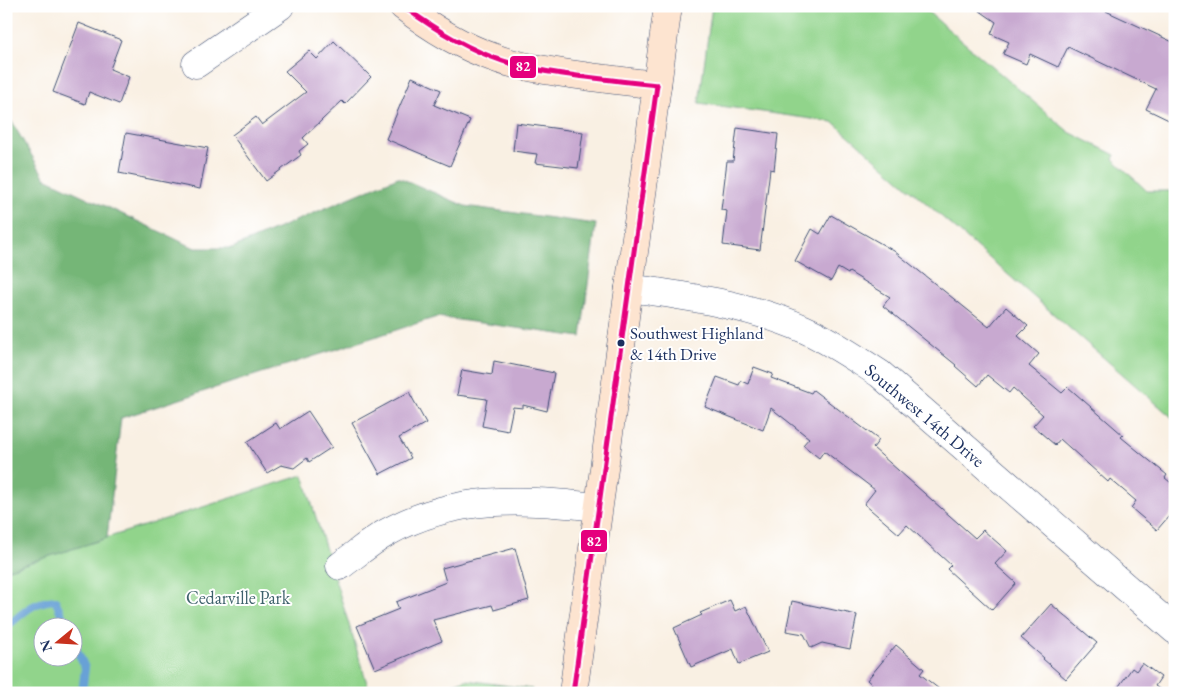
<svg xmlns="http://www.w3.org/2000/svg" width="1181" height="699" font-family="'EB Garamond',serif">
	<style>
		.green { fill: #91d48b; stroke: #568274; fill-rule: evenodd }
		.forest { fill: #74b677; stroke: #48726a }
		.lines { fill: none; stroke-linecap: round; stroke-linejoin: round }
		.stream { stroke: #67a1d6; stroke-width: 8 }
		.building { fill: #c8a9d0 }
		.street-casing { stroke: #3c4c72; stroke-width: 29 }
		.secondary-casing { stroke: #3c4c72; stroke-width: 29 }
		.street { stroke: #fff; stroke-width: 28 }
		.secondary { stroke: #fde4d0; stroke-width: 28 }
		.bus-1-casing { stroke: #fff; stroke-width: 9 }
		.bus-1 { stroke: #e5007d; stroke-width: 5 }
		.bus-dot { fill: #1b2f5e; stroke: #fff; stroke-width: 2 }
		.labels { text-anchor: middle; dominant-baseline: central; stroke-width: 4; stroke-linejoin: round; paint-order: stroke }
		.bus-label { font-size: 17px; fill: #1b2f5e; stroke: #fff; text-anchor: start }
		.street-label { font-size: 18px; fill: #1b2f5e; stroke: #fff }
		.park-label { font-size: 18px; fill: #3e616c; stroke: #fff }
		.line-badge { stroke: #fff; stroke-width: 2 }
		.badge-label { font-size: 14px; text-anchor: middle; font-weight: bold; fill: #fff }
	</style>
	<rect width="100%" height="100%" fill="#fff"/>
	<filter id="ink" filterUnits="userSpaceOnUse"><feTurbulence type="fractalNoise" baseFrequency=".02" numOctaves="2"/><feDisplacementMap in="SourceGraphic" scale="10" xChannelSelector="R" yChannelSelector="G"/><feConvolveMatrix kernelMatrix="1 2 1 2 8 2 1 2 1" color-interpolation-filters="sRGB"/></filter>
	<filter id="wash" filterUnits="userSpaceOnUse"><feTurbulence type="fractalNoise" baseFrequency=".0096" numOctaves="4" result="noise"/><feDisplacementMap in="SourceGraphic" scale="20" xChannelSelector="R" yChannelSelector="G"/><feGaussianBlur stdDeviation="1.12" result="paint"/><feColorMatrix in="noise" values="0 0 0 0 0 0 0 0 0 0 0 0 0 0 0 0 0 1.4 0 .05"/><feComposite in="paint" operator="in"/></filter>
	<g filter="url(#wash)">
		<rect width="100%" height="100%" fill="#f9f0e3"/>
		<g class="green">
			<path d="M712 6H921L1069 132 1115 155 1113 159 1147 191H1175V420L833 122 699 103Z"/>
			<path d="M303 475 370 693H6V570ZM42 626H72V656H42Z"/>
			<path d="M466 680 532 689 531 693H424Z"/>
		</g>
		<path class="forest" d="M6 112 45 178 195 248H232L398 177 465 206 596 224 581 337 437 317 121 418 107 538 6 570Z"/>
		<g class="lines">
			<g class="stream">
				<path d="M6 625 10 624C26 610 33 602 55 600L67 626"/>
				<path d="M72 639 85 668 82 693"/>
			</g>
		</g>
		<g id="blocks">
			<g class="building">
				<path d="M973 6H1095L1175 43V123L1146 109 1156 89 1068 47 1058 67 1030 54 1026 64 1003 54 1009 42 991 34 996 22Z"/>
				<path d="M79 23 121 40 110 69 129 77 119 104 89 92 85 104 53 92Z"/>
				<path d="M334 41 371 77 345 104 342 101 303 138 308 144 299 151 301 155 266 181 232 135 256 117 262 125 306 92 285 71 309 51 317 59Z"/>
				<path d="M412 77 441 90 434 105 470 120 450 166 386 139Z"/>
				<path d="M516 123 583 132 578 168 535 163 537 154 513 151Z"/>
				<path d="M737 128 778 134 774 170 770 169 760 250 723 245 727 211 721 210 727 161H733Z"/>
				<path d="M126 133 208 148 200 189 119 173Z"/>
				<path d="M831 215 894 251 989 327 1006 307 1028 326 1018 336 1039 354 1029 366 1062 393 1068 387 1123 435 1121 437 1167 475 1165 478 1175 486V509L1157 530 1131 508 1136 501 1110 479 1108 482 1060 439 1055 445 1033 426 1043 415 1013 388 1009 393 987 375 978 386 955 366 956 365 883 306 890 297 849 272 848 274 838 268 831 281 795 261 812 229 820 234Z"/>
				<path d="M494 361 554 373 547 411 523 405V408L513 407 508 431 482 426 487 399 457 395 462 370 492 375Z"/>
				<path d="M754 367 773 374 771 378 811 393 813 390 879 440 873 448 975 538 983 530 1007 551 995 564 1016 583 992 610 947 569 951 565 907 525 899 534 864 504 875 490 824 451 819 458 803 445 809 438 771 408 763 430 705 407 717 377 739 385 741 381 748 384Z"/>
				<path d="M409 392 426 423 399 438 411 458 380 474 352 423Z"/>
				<path d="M308 411 332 447 309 462 307 458 294 468 281 465 267 473 247 442 276 423 280 429Z"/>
				<path d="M515 548 529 600 494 610 492 605 433 620 442 641 375 669 357 626 399 609 396 602 446 582 442 568Z"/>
				<path d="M730 600 735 611 746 606 768 652 739 664 733 649 691 667 674 628 702 615 700 613Z"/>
				<path d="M792 601 857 615 850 649 822 643 811 648 804 634 786 631Z"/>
				<path d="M1051 604 1097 643 1066 679 1043 659 1044 658 1021 638Z"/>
				<path d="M896 645 924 669 920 674 944 693H882L867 680Z"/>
				<path d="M1142 663 1161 677 1155 686 1165 693H1114L1132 668 1136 671Z"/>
			</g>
		</g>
	</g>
	<g filter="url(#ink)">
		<use href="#blocks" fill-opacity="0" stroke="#3c4c72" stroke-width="1"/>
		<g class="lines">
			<g class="street-casing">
				<g id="street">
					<path d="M196 64 280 6"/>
					<path d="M629 288C688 296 749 305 804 329 831 341 855 358 880 374L1175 630"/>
					<path d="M340 566C355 555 370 542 386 533 456 494 522 499 598 507"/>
				</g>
			</g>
			<g class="secondary-casing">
				<g id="secondary">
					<path d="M403 6C431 28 461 46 495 58 513 65 533 68 551 71 586 77 622 81 657 85"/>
					<path d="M573 693 668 6"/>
				</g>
			</g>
			<use href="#street" class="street"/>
			<use href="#secondary" class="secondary"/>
			<g class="bus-1-casing">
				<g id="bus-1">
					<path d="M403 6C434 29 466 49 503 61 550 76 608 79 657 85"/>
					<path d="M573 693 657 85"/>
				</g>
			</g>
			<use href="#bus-1" class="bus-1"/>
		</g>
	</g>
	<circle class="bus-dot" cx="621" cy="343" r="4.5"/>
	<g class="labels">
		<g class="bus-label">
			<text x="630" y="333">Southwest Highland<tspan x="630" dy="21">&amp; 14th Drive</tspan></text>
		</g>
		<g class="street-label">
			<text transform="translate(925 415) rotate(40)">Southwest 14th Drive</text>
		</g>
		<g class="park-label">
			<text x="238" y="597">Cedarville Park</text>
		</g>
	</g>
	<g class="line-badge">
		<rect x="509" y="55" width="28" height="24" rx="5" fill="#e5007d"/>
		<rect x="580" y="529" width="28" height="24" rx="5" fill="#e5007d"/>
	</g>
	<g class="badge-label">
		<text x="523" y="71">82</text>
		<text x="594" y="546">82</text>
	</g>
	<rect width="1181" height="699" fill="none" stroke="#fff" stroke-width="25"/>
	<g transform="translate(58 642) rotate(252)"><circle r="24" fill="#ffffff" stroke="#a4acbf"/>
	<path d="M0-4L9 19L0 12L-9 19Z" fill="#c8321e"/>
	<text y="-8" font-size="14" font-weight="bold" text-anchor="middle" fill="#1b2f5e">N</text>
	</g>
</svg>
